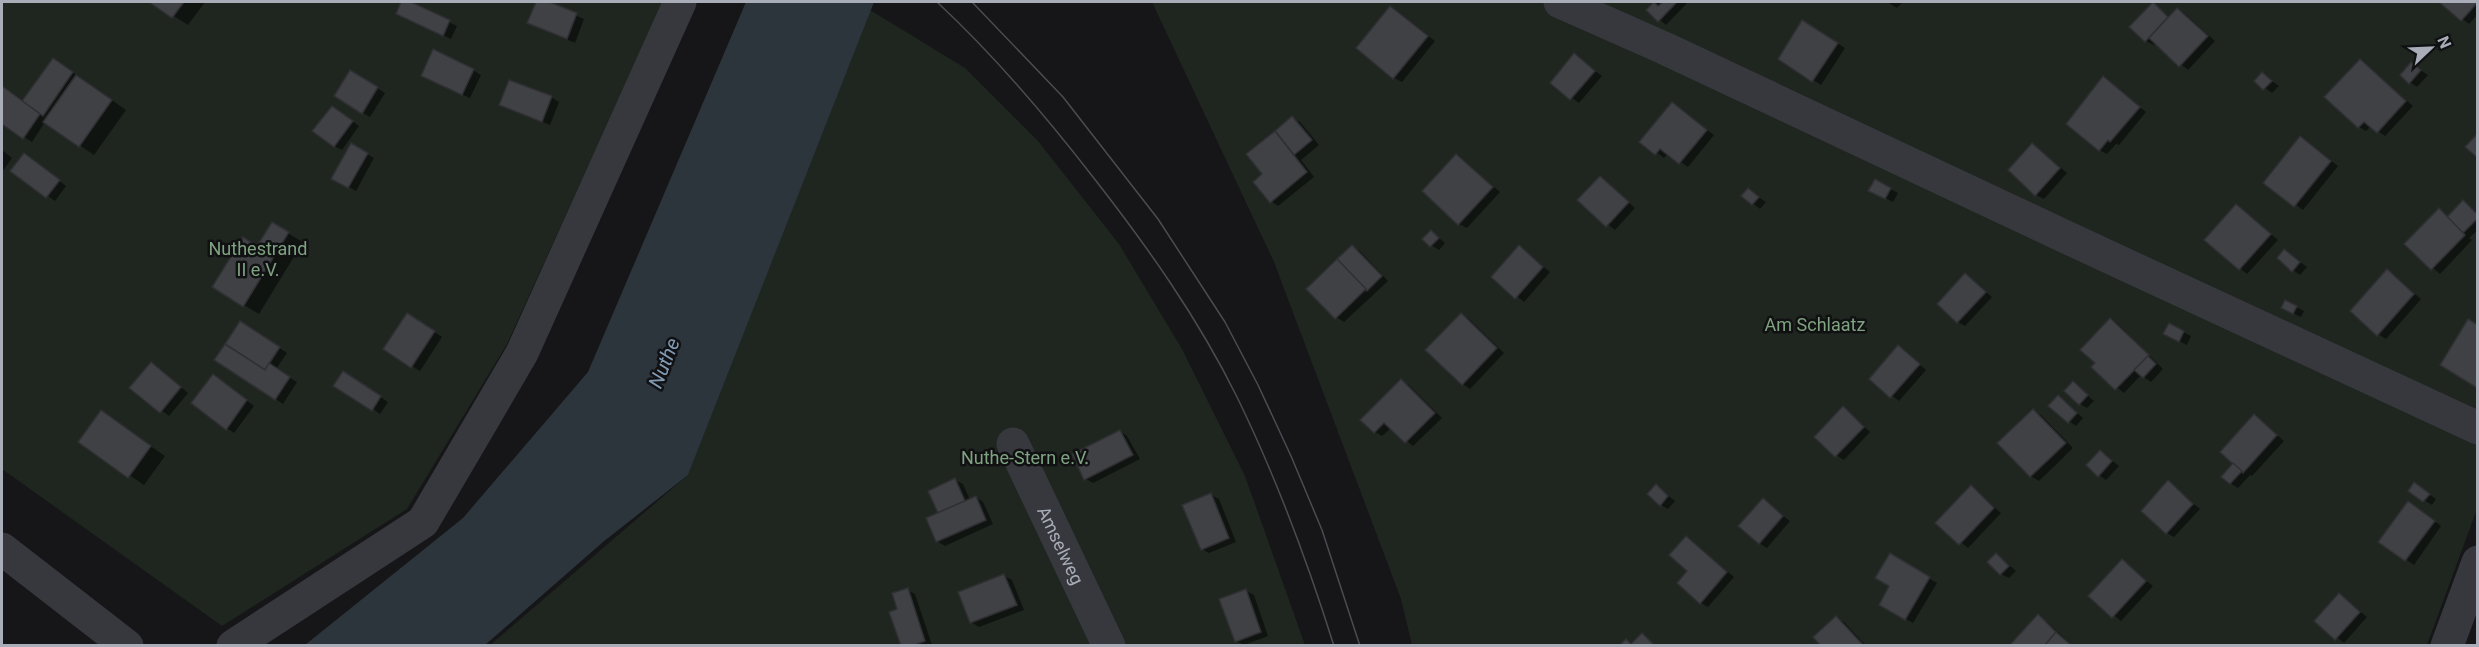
<svg xmlns="http://www.w3.org/2000/svg" width="2479" height="647" font-family="Roboto,sans-serif">
	<style>
		.green { fill: #1e261f }
		.water { fill: #2c353c }
		.shadow { fill: #0007 }
		.building { fill: #404145; stroke: #303034; stroke-width: 1.5 }
		.lines { fill: none; stroke-linecap: round; stroke-linejoin: round }
		.minor { stroke: #37383d; stroke-width: 33 }
		.tram { stroke: #4a4c52; stroke-width: 1.5 }
		.labels { text-anchor: middle; dominant-baseline: central; stroke-width: 5; stroke-linejoin: round; paint-order: stroke }
		.park-label { font-size: 18px; fill: #7fa381; stroke: #111113 }
		.street-label { font-size: 18px; fill: #a8adb8; stroke: #111113 }
		.water-label { font-size: 20px; font-style: italic; fill: #7f9bb3; stroke: #111113 }
	</style>
	<rect width="100%" height="100%" fill="#161618"/>
	<g class="green">
		<path d="M2 2H663L507 344 407 509 222 626 2 469Z"/>
		<path d="M1152 2H2477V509L2427 645H1412L1401 599 1274 262Z"/>
		<path d="M870 10 965 68 1038 141 1119 244 1182 349 1245 476 1305 645 489 646 688 475Z"/>
	</g>
	<path class="water" d="M746 2H874L688 475 603 542 485 645H305L463 518 588 372Z"/>
	<g class="shadow">
		<path d="M152 2H205L188 25Z"/>
		<path d="M403 2H407L457 26 451 39 398 13Z"/>
		<path d="M537 2H546L584 19 575 43 529 23Z"/>
		<path d="M1656 2H1688L1666 25 1648 10Z"/>
		<path d="M1887 2H1903L1897 8Z"/>
		<path d="M2441 2H2478V14L2469 24Z"/>
		<path d="M2153 4 2170 17 2178 9 2185 14 2215 41 2188 70 2156 43 2154 45 2146 41Z"/>
		<path d="M1391 8 1435 41 1402 82 1394 78Z"/>
		<path d="M1810 26 1845 48 1821 85 1780 58Z"/>
		<path d="M1575 55 1602 76 1579 103 1552 83Z"/>
		<path d="M2360 61 2413 106 2385 136 2371 126 2366 131 2359 127Z"/>
		<path d="M61 64 126 110 94 155 45 122 32 142 2 122V87L23 102Z"/>
		<path d="M2411 64 2428 75 2417 87 2410 82Z"/>
		<path d="M473 70 481 75 470 98 430 80Z"/>
		<path d="M2262 74 2279 86 2272 93 2256 81Z"/>
		<path d="M358 76 385 93 370 117 363 113Z"/>
		<path d="M2104 78 2146 112 2119 145 2116 144 2107 154 2099 150Z"/>
		<path d="M551 97 559 102 550 125 501 105Z"/>
		<path d="M1672 104 1714 135 1688 167 1668 153 1664 158 1642 142Z"/>
		<path d="M340 112 359 126 342 150 334 146Z"/>
		<path d="M1293 118 1300 122 1319 145 1301 160 1314 177 1278 206 1271 201 1264 175 1248 155Z"/>
		<path d="M2308 142 2338 166 2303 210 2265 182Z"/>
		<path d="M351 145 374 158 356 191 333 178Z"/>
		<path d="M2033 145 2067 173 2044 199 2036 195Z"/>
		<path d="M2 150 12 158 2 172Z"/>
		<path d="M1457 156 1500 192 1467 228 1459 224Z"/>
		<path d="M32 159 66 186 55 201 13 171Z"/>
		<path d="M1600 178 1635 208 1615 230 1579 200Z"/>
		<path d="M1875 181 1898 193 1893 202 1870 190Z"/>
		<path d="M1748 190 1766 202 1760 209 1743 196Z"/>
		<path d="M2463 202 2478 213V230L2469 238 2472 240 2440 274 2406 244 2439 210 2449 217Z"/>
		<path d="M2237 206 2278 240 2247 274 2206 240Z"/>
		<path d="M272 224 303 242 259 314 214 287 258 247Z"/>
		<path d="M1432 232 1445 243 1439 250 1431 245Z"/>
		<path d="M1352 247 1360 251 1388 281 1344 322 1336 317Z"/>
		<path d="M1519 247 1550 272 1524 302 1493 277Z"/>
		<path d="M2285 251 2307 267 2300 275 2293 270Z"/>
		<path d="M2387 271 2421 299 2386 339 2378 334Z"/>
		<path d="M1966 275 1992 297 1965 326 1958 322Z"/>
		<path d="M2296 307 2304 311 2301 317 2290 312Z"/>
		<path d="M1461 315 1469 319 1504 353 1470 389 1463 384Z"/>
		<path d="M415 319 442 337 420 371 385 349Z"/>
		<path d="M2111 319 2118 324 2163 369 2151 382 2141 375 2124 393 2093 367 2097 363Z"/>
		<path d="M2170 325 2191 336 2187 345 2173 338Z"/>
		<path d="M248 327 287 353 276 369 297 382 283 404 217 360Z"/>
		<path d="M1899 347 1926 370 1899 401 1871 379Z"/>
		<path d="M159 369 188 393 169 416 131 388Z"/>
		<path d="M213 375 254 406 234 433 227 428Z"/>
		<path d="M351 378 388 402 380 414 373 409Z"/>
		<path d="M1401 381 1409 385 1442 418 1413 446 1391 428 1382 436 1375 432Z"/>
		<path d="M2073 383 2094 401 2087 408 2080 404Z"/>
		<path d="M2058 397 2083 418 2076 426 2069 421Z"/>
		<path d="M1843 408 1870 432 1844 460 1836 455Z"/>
		<path d="M2033 411 2041 415 2073 448 2039 481 2031 476 1999 443Z"/>
		<path d="M101 412 165 456 144 485 80 442Z"/>
		<path d="M2254 416 2284 441 2252 476 2250 475 2238 488 2230 483 2235 463Z"/>
		<path d="M1120 431 1127 436 1140 459 1093 483 1086 479Z"/>
		<path d="M2101 452 2119 466 2106 480 2099 475Z"/>
		<path d="M955 480 963 484 970 500 976 497 983 502 993 524 945 546 937 541 940 514Z"/>
		<path d="M2168 482 2200 509 2174 537 2167 533Z"/>
		<path d="M1656 486 1675 501 1668 509 1661 505Z"/>
		<path d="M1971 487 2001 513 1968 548 1937 523Z"/>
		<path d="M2422 489 2436 499 2432 505 2410 491Z"/>
		<path d="M1211 495 1219 499 1236 542 1209 553 1202 549Z"/>
		<path d="M1763 500 1790 521 1767 548 1759 543Z"/>
		<path d="M2416 507 2441 526 2414 565 2381 542Z"/>
		<path d="M1687 538 1734 577 1708 607 1701 603 1689 571Z"/>
		<path d="M1890 555 1937 583 1913 623 1881 604 1891 586Z"/>
		<path d="M1997 555 2016 571 2009 578 2001 574Z"/>
		<path d="M2122 561 2153 586 2121 621 2090 596Z"/>
		<path d="M1004 576 1012 580 1024 610 979 627 971 622Z"/>
		<path d="M907 590 915 594 932 645 902 646 899 610Z"/>
		<path d="M1246 591 1254 595 1268 636 1244 645 1236 641Z"/>
		<path d="M2340 595 2367 617 2344 643 2316 621Z"/>
		<path d="M2038 616 2046 621 2073 646H2011Z"/>
		<path d="M1836 618 1844 622 1866 646H1823Z"/>
	</g>
	<g class="building">
		<path d="M149 2H184L172 18Z"/>
		<path d="M401 2H411L450 20 443 36 396 14Z"/>
		<path d="M536 2H550L577 13 567 39 527 23Z"/>
		<path d="M1654 2 1658 6 1663 2H1677L1658 22 1646 10Z"/>
		<path d="M2153 2 2168 17 2145 42 2129 27Z"/>
		<path d="M2439 2H2478L2461 21Z"/>
		<path d="M1390 6 1428 36 1393 79 1356 48Z"/>
		<path d="M2177 8 2208 36 2179 67 2149 38Z"/>
		<path d="M1802 20 1838 43 1812 82 1778 59Z"/>
		<path d="M433 49 474 69 462 95 421 76Z"/>
		<path d="M1574 53 1595 71 1570 100 1550 83Z"/>
		<path d="M53 58 73 72 43 116 22 101Z"/>
		<path d="M2360 59 2406 101 2377 133 2364 122 2358 128 2324 97Z"/>
		<path d="M2411 62 2421 70 2409 84 2400 75Z"/>
		<path d="M350 70 378 87 362 114 334 96Z"/>
		<path d="M2262 72 2272 81 2263 90 2254 81Z"/>
		<path d="M76 75 112 100 79 147 43 122Z"/>
		<path d="M2103 76 2140 107 2110 142 2108 140 2099 151 2066 124Z"/>
		<path d="M509 80 552 96 542 122 499 105Z"/>
		<path d="M2 86 40 114 23 139 2 124Z"/>
		<path d="M1672 102 1707 130 1679 164 1660 149 1655 155 1639 142Z"/>
		<path d="M332 106 353 121 334 147 312 131Z"/>
		<path d="M1292 116 1312 140 1294 155 1275 131Z"/>
		<path d="M1275 131 1307 172 1270 203 1253 182 1262 174 1246 154Z"/>
		<path d="M2478 133V158L2465 147Z"/>
		<path d="M2300 136 2331 161 2294 207 2263 183Z"/>
		<path d="M351 143 368 153 348 188 331 179Z"/>
		<path d="M2032 143 2060 168 2035 196 2008 170Z"/>
		<path d="M24 153 60 180 46 198 10 171Z"/>
		<path d="M1456 154 1493 187 1458 225 1422 191Z"/>
		<path d="M1600 176 1629 202 1606 227 1577 200Z"/>
		<path d="M1875 179 1891 188 1885 199 1868 191Z"/>
		<path d="M1748 188 1759 197 1752 205 1741 196Z"/>
		<path d="M2463 200 2478 215V218L2463 233 2447 217Z"/>
		<path d="M2236 204 2271 234 2239 270 2204 240Z"/>
		<path d="M2439 208 2465 235 2431 270 2404 244Z"/>
		<path d="M272 222 289 232 243 307 212 287 243 237 257 246Z"/>
		<path d="M1431 230 1439 238 1430 247 1422 239Z"/>
		<path d="M1352 245 1382 276 1367 291 1337 259Z"/>
		<path d="M1519 245 1543 267 1515 299 1491 277Z"/>
		<path d="M2284 249 2300 262 2292 272 2277 258Z"/>
		<path d="M1337 259 1366 289 1335 319 1306 289Z"/>
		<path d="M2387 269 2414 294 2377 336 2350 311Z"/>
		<path d="M1965 273 1986 292 1957 323 1937 304Z"/>
		<path d="M2285 300 2297 306 2293 314 2281 308Z"/>
		<path d="M407 313 435 331 411 368 383 349Z"/>
		<path d="M1461 313 1497 348 1462 385 1425 350Z"/>
		<path d="M2110 318 2149 355 2115 390 2091 367 2095 363 2080 350Z"/>
		<path d="M2468 319 2478 325 2477 388 2440 365Z"/>
		<path d="M240 321 280 347 265 370 225 344Z"/>
		<path d="M2169 323 2184 331 2179 342 2163 334Z"/>
		<path d="M225 344 265 370 269 363 290 377 275 400 214 360Z"/>
		<path d="M1898 345 1920 364 1890 398 1869 379Z"/>
		<path d="M2148 356 2156 364 2143 378 2134 370Z"/>
		<path d="M151 362 181 387 160 413 129 388Z"/>
		<path d="M343 371 381 396 372 411 333 386Z"/>
		<path d="M213 374 247 400 226 430 191 403Z"/>
		<path d="M1401 379 1435 413 1405 443 1384 423 1374 433 1360 420Z"/>
		<path d="M2073 381 2088 395 2079 405 2064 391Z"/>
		<path d="M2058 395 2077 413 2068 423 2048 406Z"/>
		<path d="M1843 406 1864 427 1835 457 1814 437Z"/>
		<path d="M2033 409 2066 443 2030 477 1997 443Z"/>
		<path d="M101 410 151 446 128 478 78 442Z"/>
		<path d="M2254 414 2277 435 2243 473 2220 452Z"/>
		<path d="M1120 430 1133 455 1084 480 1072 454Z"/>
		<path d="M2100 450 2112 461 2098 477 2086 465Z"/>
		<path d="M2233 463 2242 471 2230 484 2221 477Z"/>
		<path d="M955 478 965 501 938 513 928 491Z"/>
		<path d="M2168 480 2193 504 2166 534 2141 511Z"/>
		<path d="M2414 482 2430 494 2423 502 2408 491Z"/>
		<path d="M1656 484 1668 496 1660 506 1647 494Z"/>
		<path d="M1971 485 1994 508 1959 545 1935 523Z"/>
		<path d="M1211 493 1229 538 1201 550 1182 505Z"/>
		<path d="M976 496 986 520 936 542 926 518Z"/>
		<path d="M1763 498 1783 516 1759 544 1738 526Z"/>
		<path d="M2408 501 2435 521 2405 561 2378 542Z"/>
		<path d="M1686 536 1727 572 1700 604 1677 583 1687 571 1669 555Z"/>
		<path d="M1890 553 1930 577 1905 620 1879 605 1889 586 1875 578Z"/>
		<path d="M1996 553 2009 566 2000 575 1987 562Z"/>
		<path d="M2122 559 2146 581 2112 618 2088 596Z"/>
		<path d="M1004 574 1017 605 970 623 958 592Z"/>
		<path d="M908 588 925 641 912 646H901L889 612 897 609 892 593Z"/>
		<path d="M1246 589 1261 632 1235 642 1219 599Z"/>
		<path d="M2339 593 2360 612 2335 640 2314 621Z"/>
		<path d="M2038 614 2056 632 2044 646H2009Z"/>
		<path d="M1836 616 1864 646H1821L1813 637Z"/>
		<path d="M2056 632 2072 646H2044Z"/>
		<path d="M1642 633 1655 646H1619L1626 639 1631 644Z"/>
	</g>
	<g class="lines">
		<g class="minor">
			<path d="M1560 2 1664 48 2068 238 2478 428"/>
			<path id="s1" d="M1013 444 1109 646"/>
			<path d="M2 549 127 646"/>
			<path d="M233 646 423 522 522 353 680 2"/>
			<path d="M2447 646 2478 562"/>
		</g>
		<g class="tram">
			<path d="M937 2C994 55 1045 115 1093 177 1147 246 1198 318 1237 397 1276 477 1307 560 1334 646"/>
			<path d="M972 2 1063 97 1158 219 1225 322 1258 385 1291 456 1322 530 1360 646"/>
		</g>
	</g>
	<g class="labels">
		<g class="park-label">
			<text x="258" y="248">Nuthestrand<tspan x="258" dy="21">II e.V.</tspan></text>
			<text x="1815" y="324">Am Schlaatz</text>
			<text x="1025" y="457">Nuthe-Stern e.V.</text>
		</g>
		<g class="street-label">
			<text stroke="none"><textPath href="#s1" startOffset="112">Amselweg</textPath></text>
		</g>
		<g class="water-label">
			<text transform="translate(664 363) rotate(-68)">Nuthe</text>
		</g>
	</g>
	<rect width="2479" height="647" fill="none" stroke="#a8adb8" stroke-width="6"/>
	<g transform="translate(2431 48) rotate(67)" stroke="#111113" stroke-width="4.5" paint-order="stroke">
	<path d="M0-4.5L10 22L0 15L-10 22Z" fill="#a8adb8"/>
	<text y="-9" font-size="16" font-weight="bold" text-anchor="middle" fill="#a8adb8">N</text>
	</g>
</svg>
